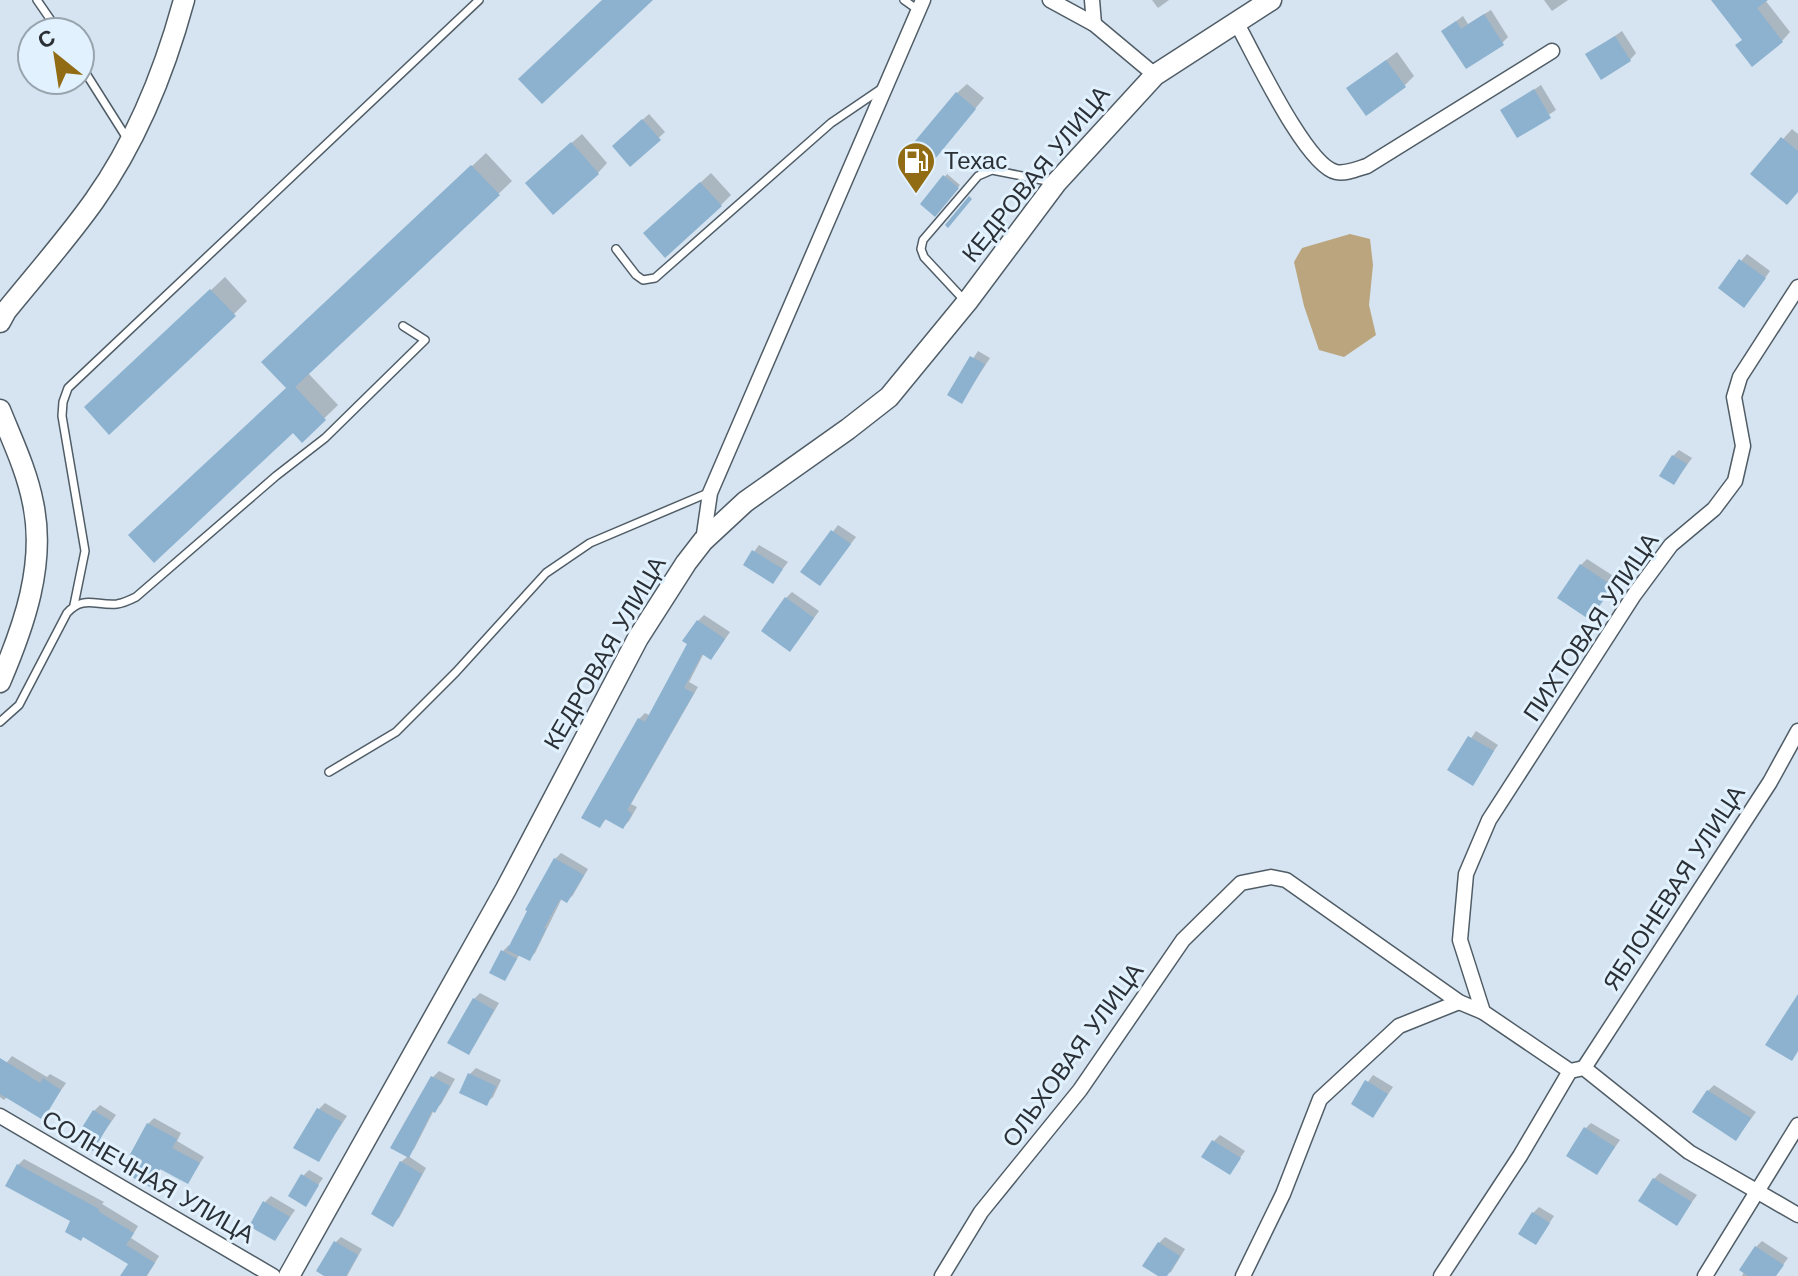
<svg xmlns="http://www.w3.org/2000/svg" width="1798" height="1276" font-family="'Work Sans',sans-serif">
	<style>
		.water { fill: #bba57e }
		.shadow { fill: #0003 }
		.building { fill: #8cb2d0 }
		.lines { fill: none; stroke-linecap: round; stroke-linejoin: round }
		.lane-casing { stroke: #505d67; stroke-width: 10 }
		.street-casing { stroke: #505d67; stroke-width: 17 }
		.secondary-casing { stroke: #505d67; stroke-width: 23 }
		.lane { stroke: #fff; stroke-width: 7 }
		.street { stroke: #fff; stroke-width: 14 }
		.secondary { stroke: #fff; stroke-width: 20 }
		.labels { text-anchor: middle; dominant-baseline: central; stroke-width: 6; stroke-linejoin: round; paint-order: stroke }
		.poi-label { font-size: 24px; fill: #2a3035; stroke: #e2f1fe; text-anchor: start }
		.street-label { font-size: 24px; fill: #2a3035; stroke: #e2f1fe }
	</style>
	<rect width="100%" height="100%" fill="#d5e4f0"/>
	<path class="water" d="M1350 234 1370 239 1373 265 1369 305 1376 335 1344 357 1319 350 1304 306 1294 262 1302 248Z"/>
	<g class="shadow">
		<path d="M1152 0H1169L1158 8Z"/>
		<path d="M1544 0H1568L1552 11Z"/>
		<path d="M1714 0H1765L1790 32 1782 41 1744 39Z"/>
		<path d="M1491 10 1508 37 1502 43 1443 31 1463 16 1468 24Z"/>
		<path d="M1622 31 1636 53 1630 60 1588 55Z"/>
		<path d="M1397 52 1414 76 1404 86 1349 88Z"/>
		<path d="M967 84 984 98 935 157 957 93Z"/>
		<path d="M1541 85 1556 110 1518 135 1502 111Z"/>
		<path d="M649 114 665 132 630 164 614 146Z"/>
		<path d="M1792 129 1798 134V191L1753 173Z"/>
		<path d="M582 134 607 163 598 173H537Z"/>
		<path d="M486 153 512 181 308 373 338 405 302 440 293 430 288 388 277 349Z"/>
		<path d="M711 173 731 195 721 205 655 224Z"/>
		<path d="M947 174 960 185 934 214 922 204Z"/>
		<path d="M1747 254 1770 271 1750 299 1741 261Z"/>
		<path d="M225 277 247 301 234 314 100 394Z"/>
		<path d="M978 351 990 358 962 401 950 394Z"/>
		<path d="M1679 450 1692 458 1674 483 1673 456Z"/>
		<path d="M838 525 856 537 820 584 803 572Z"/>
		<path d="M759 545 788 562 773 581 745 564Z"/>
		<path d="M1587 559 1618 579 1590 618 1581 565Z"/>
		<path d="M792 592 819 611 796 643 786 598Z"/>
		<path d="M704 615 730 632 717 651 704 653 689 682 698 687 631 804 637 807 629 821 623 827 607 818 600 826 639 719 645 713 651 716 690 644 698 621Z"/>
		<path d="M1476 731 1498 745 1472 783 1450 769Z"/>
		<path d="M561 853 588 869 573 895 567 901 562 898 535 953 529 959 520 954 504 979 502 952 509 945 511 947 555 859Z"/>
		<path d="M480 993 499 1003 474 1046 468 1052 474 999Z"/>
		<path d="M12 1056 47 1077 50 1074 66 1083 42 1118 8 1096 4 1100 0 1097V1071Z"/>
		<path d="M476 1068 501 1080 493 1097 486 1103 470 1074Z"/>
		<path d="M439 1071 455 1079 441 1104 434 1110 414 1149 408 1155 412 1116 433 1077Z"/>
		<path d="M1373 1075 1393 1087 1373 1116 1353 1103Z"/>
		<path d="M1714 1085 1756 1112 1736 1139 1708 1091Z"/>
		<path d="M325 1103 347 1116 318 1160 319 1109Z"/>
		<path d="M100 1105 116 1115 92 1149 94 1111Z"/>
		<path d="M154 1118 181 1133 177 1141 204 1157 187 1182 162 1167 150 1185 148 1124Z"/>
		<path d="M1591 1123 1620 1140 1597 1173 1585 1129Z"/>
		<path d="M1220 1135 1245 1151 1229 1173 1214 1141Z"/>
		<path d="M408 1156 426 1168 399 1218 392 1224 401 1162Z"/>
		<path d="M24 1159 104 1202 102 1204 138 1226 131 1238 159 1256 147 1276H123L131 1263 73 1221 18 1165Z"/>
		<path d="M309 1170 323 1178 305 1204 303 1176Z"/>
		<path d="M1660 1173 1697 1195 1677 1223 1654 1179Z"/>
		<path d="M271 1196 295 1210 275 1239 265 1202Z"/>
		<path d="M1539 1207 1554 1216 1536 1243 1533 1213Z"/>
		<path d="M341 1237 362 1249 347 1276H328L335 1243Z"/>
		<path d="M1165 1237 1185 1249 1171 1272 1162 1276 1159 1243Z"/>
		<path d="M1762 1241 1788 1258 1775 1276H1742L1756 1247Z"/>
	</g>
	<g class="building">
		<path d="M602 0H653L542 104 518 79Z"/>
		<path d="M1711 0H1768L1757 8 1783 42 1752 67 1735 45 1742 40Z"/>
		<path d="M1484 14 1504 45 1466 69 1441 31 1456 21 1461 29Z"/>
		<path d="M1615 36 1631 61 1601 80 1585 54Z"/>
		<path d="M1386 60 1406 87 1366 116 1346 88Z"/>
		<path d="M1534 89 1551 118 1517 138 1500 110Z"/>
		<path d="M956 92 976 109 926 170 905 153Z"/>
		<path d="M642 119 661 140 630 167 612 146Z"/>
		<path d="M1781 137 1798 151V192L1787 205 1750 174Z"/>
		<path d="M571 142 599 174 553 215 525 183Z"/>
		<path d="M471 165 500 195 295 387 326 420 302 443 293 433 154 563 128 535 286 388 261 362Z"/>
		<path d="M943 175 959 188 935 217 920 204Z"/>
		<path d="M700 182 722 206 665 258 643 233Z"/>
		<path d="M969 196 972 199 948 228 945 225Z"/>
		<path d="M1739 259 1766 278 1744 308 1718 288Z"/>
		<path d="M210 289 236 316 109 435 84 407Z"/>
		<path d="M970 356 985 364 962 404 947 395Z"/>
		<path d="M1672 455 1687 464 1674 485 1659 476Z"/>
		<path d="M831 530 851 544 820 586 800 572Z"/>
		<path d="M752 550 783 569 773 584 743 565Z"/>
		<path d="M1580 564 1613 586 1590 620 1557 598Z"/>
		<path d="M785 597 814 618 790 652 761 631Z"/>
		<path d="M697 620 725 639 711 660 702 654 684 688 694 693 627 810 632 814 623 829 605 819 600 828 581 818 638 718 645 722 687 644 682 641Z"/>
		<path d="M1468 736 1494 751 1473 786 1447 770Z"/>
		<path d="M554 858 584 875 567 903 560 899 544 928 546 929 530 961 507 950 527 911 525 910Z"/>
		<path d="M501 950 517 959 505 981 489 973Z"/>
		<path d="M1798 994V1051L1792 1061 1765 1045Z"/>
		<path d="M473 998 494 1010 469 1055 447 1043Z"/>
		<path d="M0 1058 40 1083 43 1078 61 1090 43 1120 0 1094Z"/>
		<path d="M468 1073 496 1086 487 1106 459 1093Z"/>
		<path d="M431 1076 450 1086 435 1113 432 1111 409 1158 390 1148Z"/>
		<path d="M1365 1080 1388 1094 1373 1118 1351 1104Z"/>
		<path d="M1707 1090 1751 1118 1736 1141 1692 1112Z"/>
		<path d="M317 1108 342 1122 319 1162 293 1148Z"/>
		<path d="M93 1110 111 1121 93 1151 74 1140Z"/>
		<path d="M147 1123 177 1139 172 1148 200 1163 188 1184 160 1169 150 1187 121 1171Z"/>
		<path d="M1584 1127 1615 1147 1597 1175 1566 1156Z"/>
		<path d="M1212 1140 1241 1158 1230 1175 1201 1157Z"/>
		<path d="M400 1161 422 1174 393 1227 371 1214Z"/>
		<path d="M17 1164 99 1209 98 1211 134 1233 126 1245 155 1263 146 1276H120L128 1264 83 1237 81 1241 65 1232 70 1221 5 1186Z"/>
		<path d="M301 1174 319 1185 306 1207 288 1196Z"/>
		<path d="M1653 1178 1692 1202 1677 1226 1638 1201Z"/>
		<path d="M263 1201 290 1217 275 1241 249 1226Z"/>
		<path d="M1532 1212 1550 1223 1536 1245 1518 1234Z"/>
		<path d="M334 1241 358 1255 346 1276H324L316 1271Z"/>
		<path d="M1158 1242 1180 1256 1167 1276H1158L1142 1266Z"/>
		<path d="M1755 1246 1784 1265 1776 1276H1748L1739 1270Z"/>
	</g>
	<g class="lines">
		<g class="lane-casing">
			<g id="lane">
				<path d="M37 0 59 32"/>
				<path d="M904 0 918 10"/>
				<path d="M80 64 128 140"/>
				<path d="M616 249 636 275 643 280 655 278 831 123 881 89"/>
				<path d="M965 301 924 257 921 249 923 240 978 176 992 170 1052 182"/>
				<path d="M74 605 85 551 62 416 63 402 68 388 479 0"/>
				<path d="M0 722 19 705 67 613C83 595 96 606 117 604 124 603 130 600 136 597L276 476 325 438 425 340 403 326"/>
				<path d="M329 772 396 732 456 672 546 573 590 543 708 493"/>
			</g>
		</g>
		<g class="street-casing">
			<g id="street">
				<path d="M1050 0 1094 24 1155 75"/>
				<path d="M1092 0 1094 24"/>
				<path d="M1236 22C1253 52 1306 166 1336 172 1346 174 1357 169 1367 166L1552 51"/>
				<path d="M703 541 710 493 923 0"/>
				<path d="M1483 1012 1460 940 1466 874 1489 820 1634 595 1671 545 1714 509 1735 481 1743 446 1734 397 1740 377 1798 287"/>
				<path d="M1584 1068 1770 782 1798 731"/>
				<path d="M0 1116 273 1276"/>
				<path d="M942 1276 981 1212 1080 1090 1183 940 1241 883 1271 877 1286 880 1459 1002 1483 1012 1570 1071 1584 1068 1689 1152 1798 1215"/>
				<path d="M1243 1276 1283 1194 1320 1099 1399 1026 1459 1002"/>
				<path d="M1441 1276 1520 1156 1570 1071"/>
				<path d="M1705 1276 1798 1125"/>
			</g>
		</g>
		<g class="secondary-casing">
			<g id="secondary">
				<path d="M0 322 6 311C36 274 67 239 94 201 136 142 165 70 184 0"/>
				<path d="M0 410C12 440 27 471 33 503 46 564 24 626 0 682"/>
				<path d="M289 1276 506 889 638 638 686 563 703 541 745 502 848 429 889 397 967 302 1056 183 1155 75 1271 0"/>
			</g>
		</g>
		<use href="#lane" class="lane"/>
		<use href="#street" class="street"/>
		<use href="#secondary" class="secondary"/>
	</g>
	<defs>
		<g id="fuel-pin" transform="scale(2)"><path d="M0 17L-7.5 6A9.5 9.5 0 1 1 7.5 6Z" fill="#926c14" stroke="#e2f1fe"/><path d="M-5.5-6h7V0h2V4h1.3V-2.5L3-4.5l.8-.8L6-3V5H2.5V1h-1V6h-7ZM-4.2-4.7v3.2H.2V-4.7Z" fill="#fff"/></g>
	</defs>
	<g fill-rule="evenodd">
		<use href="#fuel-pin" x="916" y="161"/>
	</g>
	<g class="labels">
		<g class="poi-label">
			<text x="944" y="161">Техас</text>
		</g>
		<g class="street-label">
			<text transform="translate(1036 174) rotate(-51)">КЕДРОВАЯ УЛИЦА</text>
			<text transform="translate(1591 627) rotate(-56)">ПИХТОВАЯ УЛИЦА</text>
			<text transform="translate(605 653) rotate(-60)">КЕДРОВАЯ УЛИЦА</text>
			<text transform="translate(1674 888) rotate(-57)">ЯБЛОНЕВАЯ УЛИЦА</text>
			<text transform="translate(1073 1055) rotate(-54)">ОЛЬХОВАЯ УЛИЦА</text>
			<text transform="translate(148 1177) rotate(30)">СОЛНЕЧНАЯ УЛИЦА</text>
		</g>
	</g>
	<g transform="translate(56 56) rotate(330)"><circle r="38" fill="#e2f1fe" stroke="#98a4ae" stroke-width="2"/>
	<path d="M0-6L14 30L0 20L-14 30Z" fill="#926c14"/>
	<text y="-12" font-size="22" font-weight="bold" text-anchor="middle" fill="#2a3035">С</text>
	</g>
</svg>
